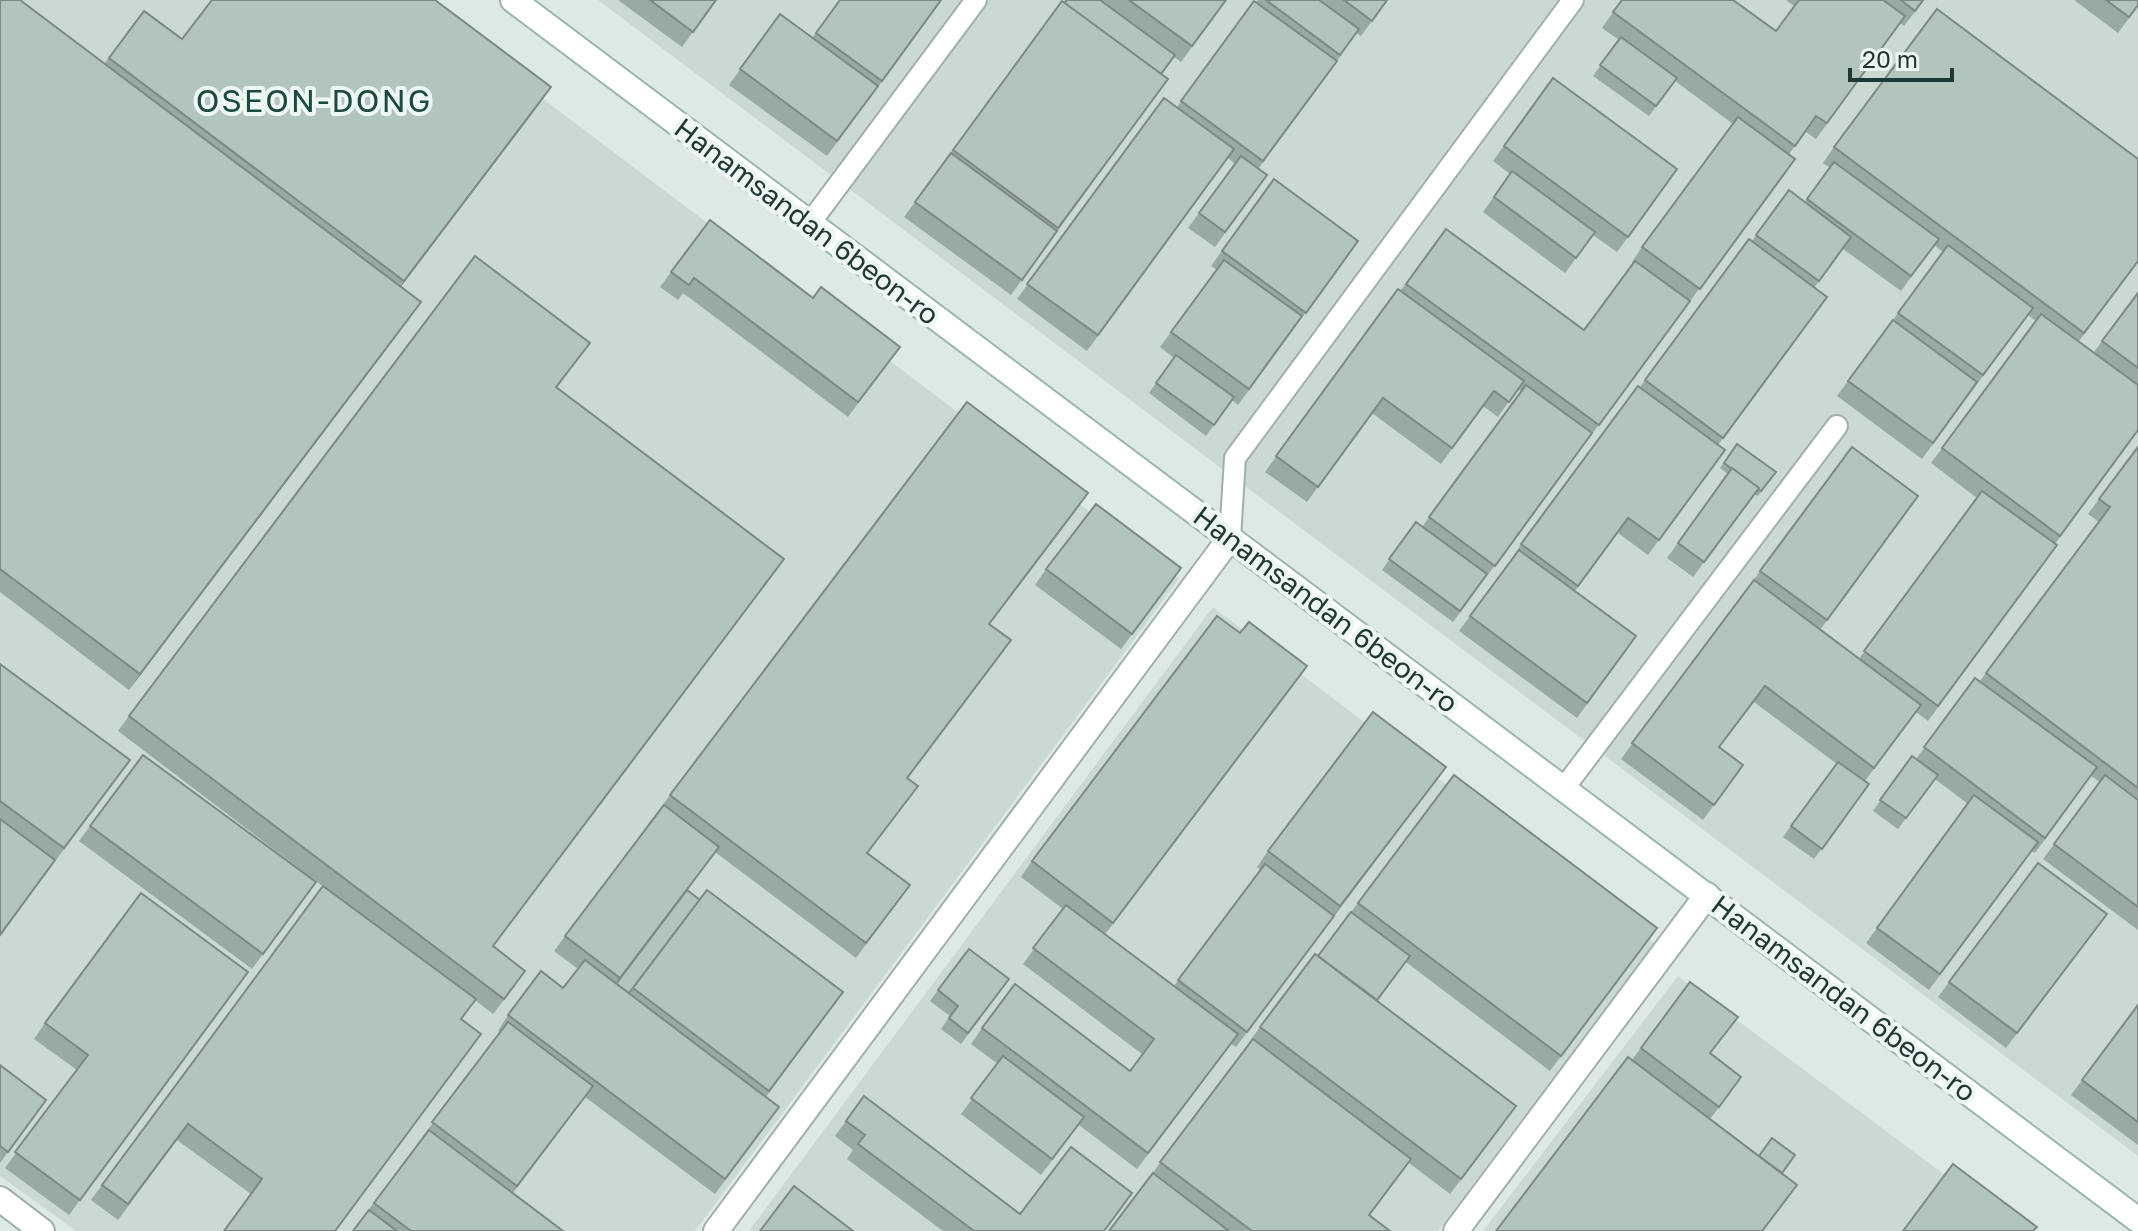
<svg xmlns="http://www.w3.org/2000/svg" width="2138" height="1231" font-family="'Golos Text',sans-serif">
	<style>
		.built { fill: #cbd9d4 }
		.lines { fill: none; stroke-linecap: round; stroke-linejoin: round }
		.lane-casing { stroke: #a0b0ac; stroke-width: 24 }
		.street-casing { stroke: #a0b0ac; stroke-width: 28 }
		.secondary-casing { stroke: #9cb5ae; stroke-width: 28 }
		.lane { stroke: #fff; stroke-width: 20 }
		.street { stroke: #fff; stroke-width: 24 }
		.secondary { stroke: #fff; stroke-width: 24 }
		.wall { fill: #99a9a3 }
		.shaded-wall { fill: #7d8985 }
		.building { fill: #b2c4be; stroke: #7d8985; stroke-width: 2 }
		.labels { text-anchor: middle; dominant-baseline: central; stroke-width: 8; stroke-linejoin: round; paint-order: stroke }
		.street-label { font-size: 28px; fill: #1f3834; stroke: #edf6f2 }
		.quarter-label { font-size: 32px; letter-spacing: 2px; fill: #1b4a43; stroke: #edf6f2 }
	</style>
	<rect width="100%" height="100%" fill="#dde9e5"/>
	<g class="built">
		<path d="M0 0H412L1179 579 695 1231H76L0 1176Z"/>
		<path d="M598 0H2138V1156L1322 544Z"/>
		<path d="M1213 607 1654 943 1438 1231H749Z"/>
		<path d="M1678 976 2020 1231H1483Z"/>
	</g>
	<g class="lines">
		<g class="lane-casing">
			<g id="lane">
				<path d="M810 223 976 0"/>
				<path d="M1230 538 1235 458 1573 0"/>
				<path d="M1564 788 1837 426"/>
			</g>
		</g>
		<g class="street-casing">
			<g id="street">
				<path d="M0 1199 42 1231"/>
				<path d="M716 1231 1230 538"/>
				<path d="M1456 1231 1707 895"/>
			</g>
		</g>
		<g class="secondary-casing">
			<path id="secondary" d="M513 0 2138 1220"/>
		</g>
		<use href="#lane" class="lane"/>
		<use href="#street" class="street"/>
		<use href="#secondary" class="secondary"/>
	</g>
	<g class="wall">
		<path d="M0 0 104 64 144 11 182 39 551 87 400 287 421 302 129 690 0 592Z"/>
		<path d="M618 0H716L682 47Z"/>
		<path d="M840 0H942L827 156 729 85 780 14 812 38Z"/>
		<path d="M1067 0H1226L1181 62 1174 57 1161 74 1168 79 1011 295 904 217 1062 1 1064 3Z"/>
		<path d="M1258 0H1387L1361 36 1356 33 1326 77 1258 169 1267 175 1215 247 1188 228 1235 164 1228 158 1087 351 1017 299 1164 98 1177 107 1254 1 1256 2Z"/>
		<path d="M1622 0 1776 31 1794 6 1786 0H1924L1904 26 1900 23 1816 139 1806 132 1789 154 1784 174 1453 622 1382 570 1416 522 1422 527 1521 391 1518 389 1498 417 1483 406 1441 464 1372 413 1307 502 1265 472 1398 289 1401 290 1446 229 1584 330 1633 263 1632 262 1642 247 1733 124 1675 81 1649 116 1593 76 1619 40 1602 28Z"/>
		<path d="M2074 0H2138V6L2118 33Z"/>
		<path d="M1553 78 1677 169 1617 252 1593 235 1565 273 1483 212 1510 174 1493 161Z"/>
		<path d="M1834 147 2138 262 2079 341 2094 352 2138 293V431L2055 544 2046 561 1928 721 1916 712 1865 781 1869 784 1814 859 1783 837 1837 764 1754 702 1719 748 1743 765 1703 820 1621 759 1852 447 1918 496 1820 630 1859 659 1977 498 1931 463 2036 321 2028 315 1922 459 1837 396 1943 252 1934 245 1901 291 1843 249 1814 288 1816 313 1718 445 1714 466 1648 555 1618 533 1575 591 1636 636 1577 718 1459 631 1511 560 1521 544 1640 387 1749 239 1752 241 1789 190 1805 202 1830 168 1823 163Z"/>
		<path d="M1274 179 1358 241 1238 405 1232 400 1206 436 1149 393 1174 358 1160 347 1217 270 1211 266Z"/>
		<path d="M710 220 889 362 848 417 683 293 678 300 660 287Z"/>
		<path d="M579 358 557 388 773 574 493 946 515 986 493 1014 475 1000 251 1194 177 1140 118 1220 91 1200 102 1185 342 901 118 731 129 716Z"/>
		<path d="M1737 444 1776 472 1758 496 1754 494 1693 577 1667 558 1728 474 1720 468Z"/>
		<path d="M2138 447V930L2043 859 2100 782 2091 776 2035 853 2031 851 1929 990 1866 943 1968 804 1935 779 1898 829 1873 811 1912 756 1916 759 1975 678 1980 681 2099 522 2088 514Z"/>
		<path d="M1077 509 990 624 1000 656 908 778 907 801 868 853 910 885 856 958 715 852 687 890 700 900 843 992 766 1097 779 1107 715 1194 585 1097 513 1193 563 1231H353L500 1032 498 1031 508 1015 563 988 578 969 554 951 670 795Z"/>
		<path d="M1181 568 1121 649 1035 585 1046 569Z"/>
		<path d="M0 664 130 760 0 936Z"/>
		<path d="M1296 681 1105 934 1174 986 1261 870 1257 867 1268 851 1446 767 1236 1047 1231 1044 1137 1169 1079 1125 1041 1175 961 1114 998 1064 971 1044 982 1028 1130 1071 1142 1054 1023 964 1063 909 1021 877 1032 861Z"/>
		<path d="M90 826 316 882 252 969 79 841Z"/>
		<path d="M1358 903 1657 928 1550 1071 1406 962 1377 1001 1516 1106 1450 1194 1409 1163 1370 1215 1390 1231H1109L1250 1043 1249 1042 1260 1027 1318 956Z"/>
		<path d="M2107 914 2006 1048 1938 997 1949 982Z"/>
		<path d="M969 949 1009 979 961 1044 941 1029 950 1016 930 1001Z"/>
		<path d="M248 972 69 1215 5 1168 77 1070 34 1039 45 1023Z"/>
		<path d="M2138 1005V1145L2071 1095Z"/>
		<path d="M1641 1048 1711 1054 1731 1092 1710 1119 1782 1173 1787 1200 1763 1231H1496Z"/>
		<path d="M0 1065 46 1100 0 1163Z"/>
		<path d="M846 1121 1020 1214 1132 1193 1104 1231H943L847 1159 853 1150 835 1136Z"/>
	</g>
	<g class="shaded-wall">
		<path d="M551 87 540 103 394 296 404 281Z"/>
		<path d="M421 302 410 318 129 690 140 674Z"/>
		<path d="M784 559 773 574 482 961 493 946Z"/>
		<path d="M1307 666 1296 681 1102 938 1113 923Z"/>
		<path d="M1446 767 1435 782 1330 921 1340 906Z"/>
	</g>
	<g class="building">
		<path d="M0 0H20L421 302 140 674 0 569Z"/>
		<path d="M212 0H435L551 87 404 281 109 58 144 11 182 39Z"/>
		<path d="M650 0H716L693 32Z"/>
		<path d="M840 0H941L882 81 816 33Z"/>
		<path d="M1067 0H1100L1175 55 1161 74 1064 3Z"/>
		<path d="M1129 0H1226L1192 46Z"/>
		<path d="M1266 0H1319L1359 29 1340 55Z"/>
		<path d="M1344 0H1387L1372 21Z"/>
		<path d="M1622 0H1733L1776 31 1799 0H1883L1905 16 1827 123 1816 116 1795 146 1613 12Z"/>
		<path d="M1901 0H1923L1915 11Z"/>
		<path d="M2106 0H2138V5L2129 17Z"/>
		<path d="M1062 1 1168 79 1058 228 953 150Z"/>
		<path d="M1254 1 1337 61 1263 161 1181 101Z"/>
		<path d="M1937 9 2138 159V261L2084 333 1834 147Z"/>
		<path d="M780 14 878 86 837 141 740 69Z"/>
		<path d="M1621 37 1677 78 1656 106 1600 65Z"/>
		<path d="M1553 78 1677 169 1628 237 1504 146Z"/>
		<path d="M1164 98 1234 149 1098 335 1027 284Z"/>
		<path d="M1738 117 1795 159 1700 289 1642 247Z"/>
		<path d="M951 153 1057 231 1022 280 915 202Z"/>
		<path d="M1241 156 1267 175 1225 232 1199 213Z"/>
		<path d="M1834 162 1939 239 1911 276 1807 199Z"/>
		<path d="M1512 171 1595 232 1576 258 1494 197Z"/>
		<path d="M1274 179 1358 241 1306 313 1222 251Z"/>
		<path d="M1789 190 1851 237 1819 281 1756 235Z"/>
		<path d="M710 220 813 298 821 287 900 347 858 402 694 278 689 285 671 272Z"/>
		<path d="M1446 229 1584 330 1635 261 1690 301 1599 425 1406 284Z"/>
		<path d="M1749 239 1827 297 1723 438 1645 380Z"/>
		<path d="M1948 245 2033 308 1983 375 1898 313Z"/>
		<path d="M475 256 590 343 556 387 784 559 493 946 525 971 504 999 129 716Z"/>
		<path d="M1224 260 1302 316 1249 389 1171 332Z"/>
		<path d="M1398 289 1524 381 1509 402 1494 391 1452 448 1383 398 1318 487 1276 456Z"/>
		<path d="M2138 293V368L2102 341Z"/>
		<path d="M2041 314 2138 385V430L2060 536 1942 448Z"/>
		<path d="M1893 320 1977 382 1933 443 1848 381Z"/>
		<path d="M1176 355 1234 397 1214 425 1156 383Z"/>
		<path d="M1526 385 1592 433 1495 566 1429 517Z"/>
		<path d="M1638 386 1725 450 1659 540 1628 518 1578 586 1521 544Z"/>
		<path d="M967 402 1088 493 989 624 1011 640 907 778 918 786 867 853 910 885 866 943 670 795Z"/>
		<path d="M1737 444 1776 472 1761 491 1724 463Z"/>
		<path d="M1852 447 1918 496 1827 620 1760 571Z"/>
		<path d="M2138 447V788L1986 673 2110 507 2099 499Z"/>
		<path d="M1732 468 1759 488 1704 562 1678 543Z"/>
		<path d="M1982 491 2057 545 1938 706 1864 651Z"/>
		<path d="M1096 504 1181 568 1132 634 1046 569Z"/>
		<path d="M1416 522 1487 574 1460 611 1389 559Z"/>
		<path d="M1519 550 1636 636 1587 703 1470 616Z"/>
		<path d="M1754 580 1921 705 1874 768 1765 686 1719 747 1743 765 1714 805 1632 743Z"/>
		<path d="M1217 616 1240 633 1249 622 1307 666 1113 923 1032 861Z"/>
		<path d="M0 664 130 760 64 848 0 801Z"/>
		<path d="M1975 678 2097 767 2045 838 1924 747Z"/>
		<path d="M1373 712 1446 767 1340 906 1268 851Z"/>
		<path d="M143 755 316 882 263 954 90 826Z"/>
		<path d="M1912 756 1938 775 1906 818 1880 800Z"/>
		<path d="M1838 762 1869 784 1822 849 1791 826Z"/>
		<path d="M1454 775 1657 928 1561 1056 1358 903Z"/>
		<path d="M2105 775 2138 800V907L2054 844Z"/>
		<path d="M1974 795 2038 842 1940 974 1877 928Z"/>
		<path d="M664 805 719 847 620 978 565 936Z"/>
		<path d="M0 819 55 860 0 935Z"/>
		<path d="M2038 863 2107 914 2017 1033 1949 982Z"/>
		<path d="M1265 864 1334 916 1247 1032 1178 980Z"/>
		<path d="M323 886 476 999 461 1019 481 1034 335 1231H224L262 1179 188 1124 128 1204 102 1185Z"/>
		<path d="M687 890 700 900 629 993 616 984Z"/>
		<path d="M707 890 843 992 769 1091 633 988Z"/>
		<path d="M141 893 248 972 80 1200 15 1152 88 1055 45 1023Z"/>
		<path d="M1066 905 1238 1034 1148 1153 982 1028 1015 984 1130 1071 1154 1039 1033 948Z"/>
		<path d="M1351 912 1410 956 1377 1000 1318 956Z"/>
		<path d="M969 949 1009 979 968 1033 949 1018 958 1006 938 990Z"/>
		<path d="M1315 954 1516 1106 1461 1179 1260 1027Z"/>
		<path d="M585 960 779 1107 725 1179 508 1015 541 971 563 988Z"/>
		<path d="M1690 982 1738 1017 1710 1053 1741 1077 1719 1107 1641 1048Z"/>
		<path d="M2138 1005V1122L2082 1080Z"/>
		<path d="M508 1022 593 1086 517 1186 432 1122Z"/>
		<path d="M1253 1039 1411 1159 1369 1215 1390 1231H1252L1160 1162Z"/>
		<path d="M1003 1056 1084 1117 1052 1159 971 1098Z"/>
		<path d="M1628 1057 1797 1185 1762 1231H1496Z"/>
		<path d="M0 1065 46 1100 8 1152 0 1146Z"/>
		<path d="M864 1096 1020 1214 1071 1147 1132 1193 1104 1231H974L858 1144 865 1135 846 1121Z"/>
		<path d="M429 1130 563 1231H411L374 1203Z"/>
		<path d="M1772 1138 1795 1155 1782 1173 1759 1156Z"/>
		<path d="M1953 1164 2037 1227 2033 1231H1903Z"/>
		<path d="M1153 1173 1229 1231H1109Z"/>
		<path d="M794 1186 853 1231H760Z"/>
		<path d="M369 1210 397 1231H353Z"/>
	</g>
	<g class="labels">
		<g class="street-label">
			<text transform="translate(807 221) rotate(37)">Hanamsandan 6beon-ro</text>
			<text transform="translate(1326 609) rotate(37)">Hanamsandan 6beon-ro</text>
			<text transform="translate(1844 998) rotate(37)">Hanamsandan 6beon-ro</text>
		</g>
		<g class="quarter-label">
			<text x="314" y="100">OSEON-DONG</text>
		</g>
	</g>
	<path d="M1850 68v12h102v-12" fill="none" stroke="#1f3834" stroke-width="4"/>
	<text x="1862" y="68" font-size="24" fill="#1f3834" stroke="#edf6f2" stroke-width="6" paint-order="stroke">20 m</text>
</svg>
